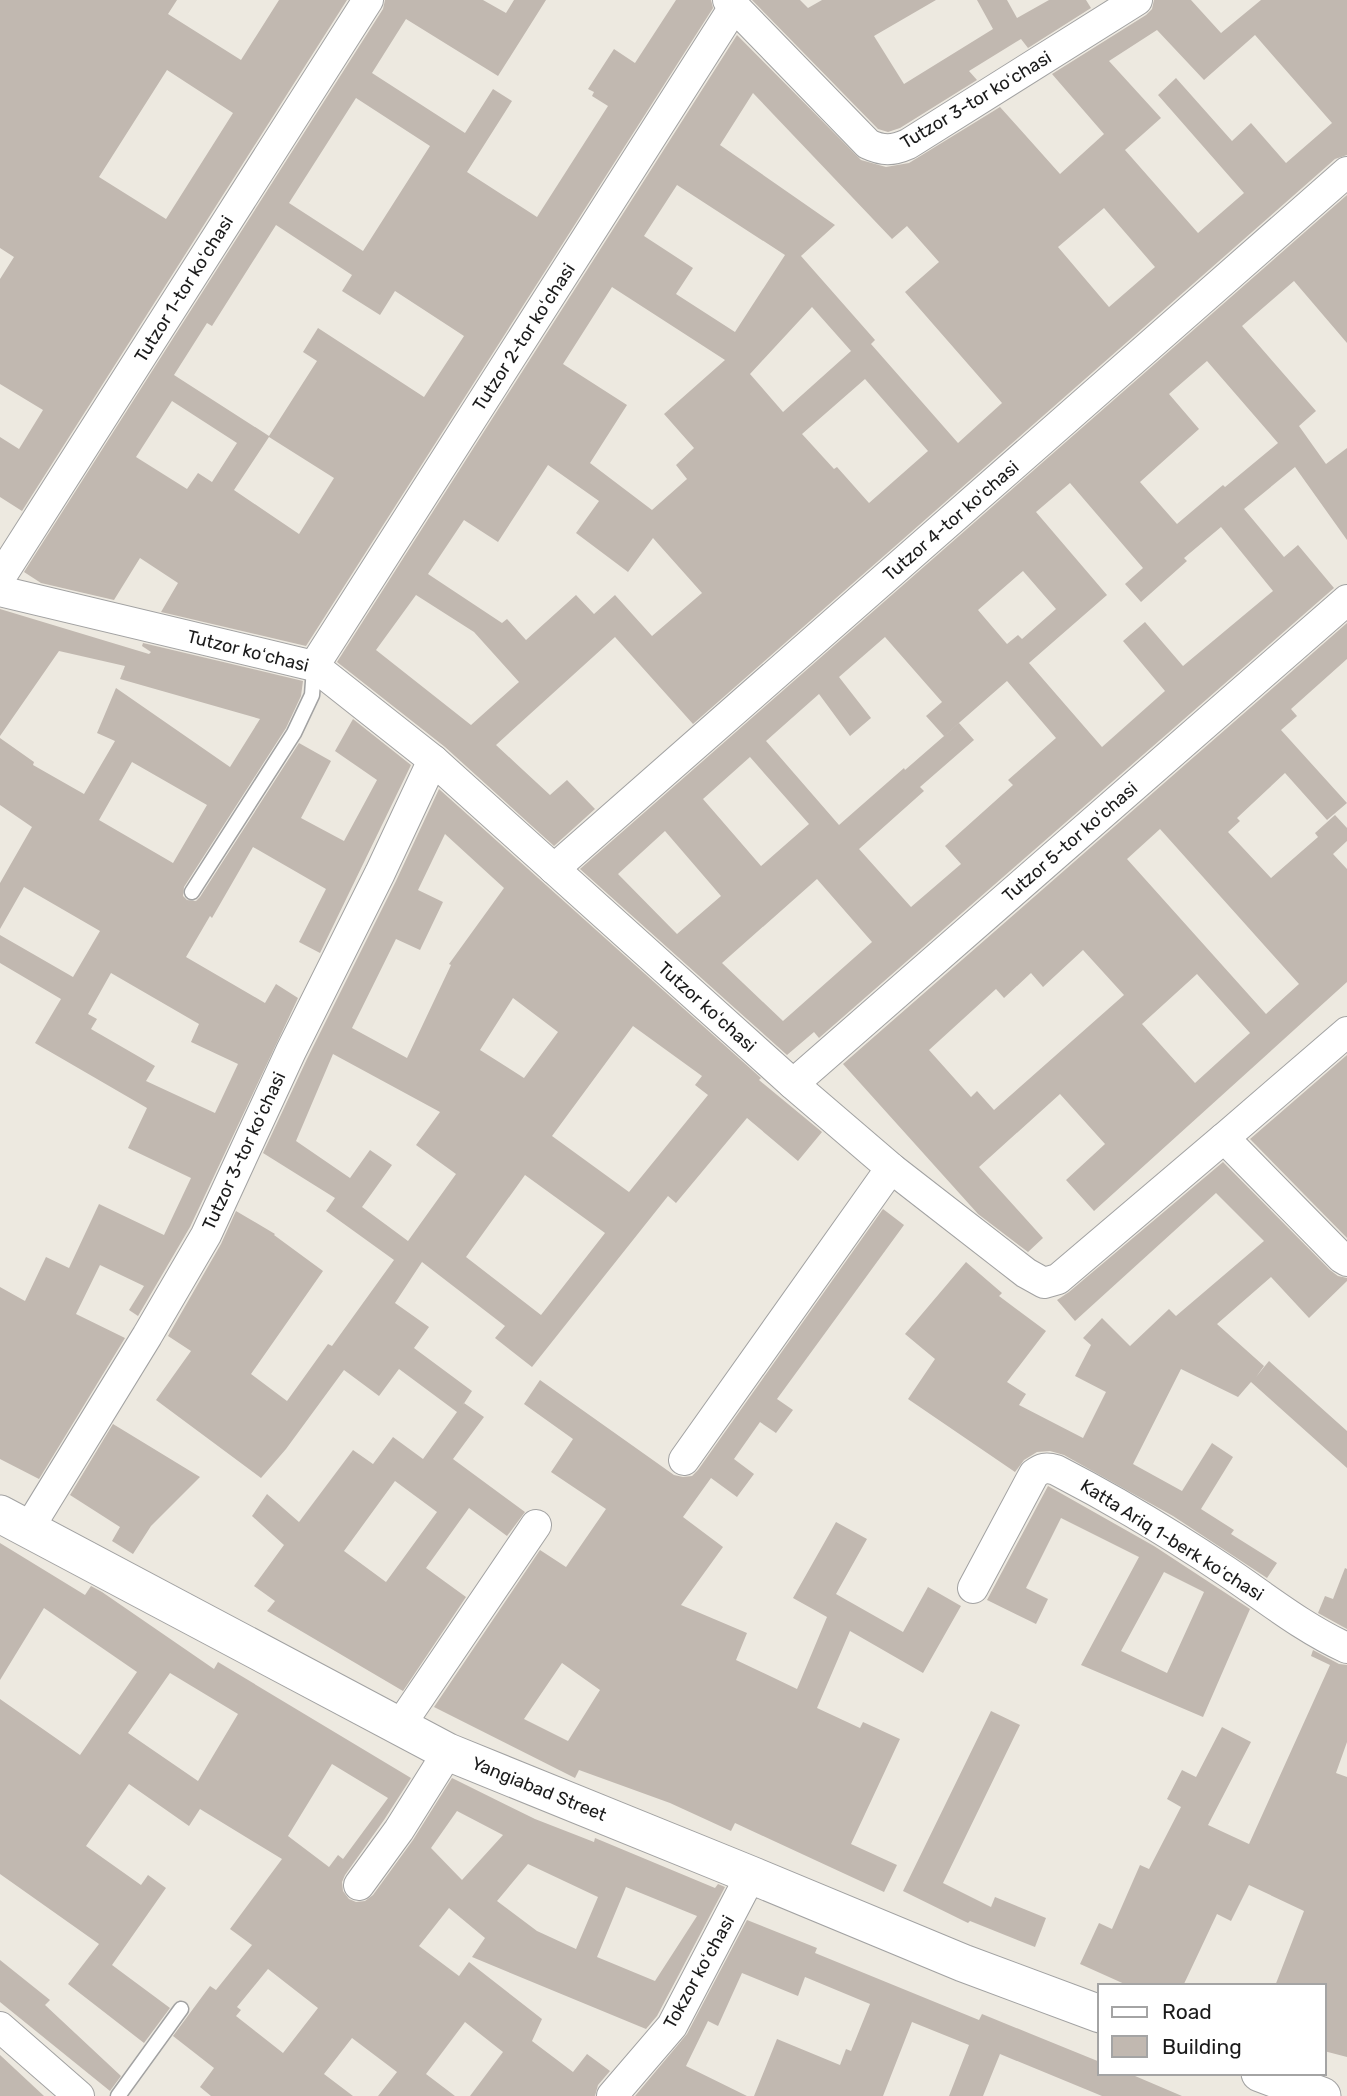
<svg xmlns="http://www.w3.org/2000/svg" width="1347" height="2096" font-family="Rubik,sans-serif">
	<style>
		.building { fill: #c1b8b0; fill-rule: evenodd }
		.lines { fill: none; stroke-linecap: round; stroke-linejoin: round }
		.service-casing { stroke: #a2a2a2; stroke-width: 17 }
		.minor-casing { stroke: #a2a2a2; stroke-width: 32 }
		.tertiary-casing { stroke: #a2a2a2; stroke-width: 39 }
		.service { stroke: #fff; stroke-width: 14 }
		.minor { stroke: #fff; stroke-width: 30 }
		.tertiary { stroke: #fff; stroke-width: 37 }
		.labels { text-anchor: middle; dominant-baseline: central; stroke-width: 5; stroke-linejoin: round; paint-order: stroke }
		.street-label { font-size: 18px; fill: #1b1b1b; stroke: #fff }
	</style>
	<rect width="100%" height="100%" fill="#ede9e0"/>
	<g class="building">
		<path d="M0 0H177L168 14 241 60 279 0H347L22 511 0 497V437L19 449 43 410 0 384V279L14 257 0 248ZM167 70 233 113 166 219 99 177Z"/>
		<path d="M385 0H483L506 13 514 0H546L498 76 406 19 372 73 465 133 493 89 512 101 467 172 537 217 608 106 592 96 594 92 588 89 614 49 635 63 676 0H711L713 8 306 646 161 612 178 583 140 558 114 600 41 583 24 572 383 9ZM356 98 430 146 363 251 289 203ZM276 225 352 275 342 291 380 315 395 291 464 336 424 397 318 328 303 352 317 361 269 436 174 375 207 323 212 326ZM172 401 237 443 212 482 198 473 187 489 136 457ZM269 437 334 478 299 534 234 490Z"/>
		<path d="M752 0H800L808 8 822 0H936L874 36 904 84 993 29 977 0H1007L1017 18 1049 0H1086L1091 8 1028 48 1021 39 969 71 977 80 900 128 888 132 878 129Z"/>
		<path d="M1154 0H1191L1221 33 1261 0H1347V155L1335 159 693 724 615 637 496 745 550 795 567 780 595 809 554 846 445 747 337 662 737 35 861 160 886 167 909 163 1000 107 1060 174 1104 134 1052 74 1146 15 1152 9ZM1157 30 1204 80 1255 35 1332 123 1286 163 1251 123 1232 141 1176 78 1158 95 1244 193 1198 233 1125 150 1161 118 1109 61ZM753 93 892 239 907 226 939 262 905 292 1002 403 958 443 871 344 875 340 801 256 835 225 720 145ZM677 185 785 255 735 332 676 294 693 268 644 236ZM1104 208 1155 267 1109 307 1058 247ZM612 287 725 360 664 414 694 448 676 465 687 479 652 510 590 463 627 405 563 364ZM812 307 851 351 783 412 750 374ZM865 379 928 451 869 503 837 467 834 469 802 434ZM548 465 599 501 576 533 628 572 653 538 702 593 652 636 615 595 594 614 576 595 526 640 507 619 502 623 428 574 464 520 498 542ZM416 595 474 632 519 682 471 725 376 650Z"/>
		<path d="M1347 195V343L1294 281 1242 326 1316 411 1299 426 1326 464 1347 448V540L1295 467 1244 509 1284 557 1298 545 1334 588 819 1038 814 1032 787 1055 580 869ZM1207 361 1278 443 1225 487 1223 485 1177 524 1140 482 1199 429 1169 394ZM1070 483 1143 568 1125 584 1141 602 1187 561 1184 558 1221 527 1273 591 1183 666 1145 622 1123 641 1165 691 1102 747 1029 663 1107 595 1036 512ZM1023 571 1056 609 1022 639 1018 635 1007 644 978 610ZM885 637 942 702 926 716 944 736 1007 681 1056 738 1008 780 1013 785 945 846 961 864 911 907 859 849 924 791 920 787 974 740 959 723 905 770 904 768 839 825 766 741 819 694 850 736 871 718 839 677ZM750 757 809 824 761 866 703 799ZM665 831 721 896 677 934 618 874ZM817 879 872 942 783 1021 722 963Z"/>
		<path d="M0 609 149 654 151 652 142 646 143 643 303 681 301 696 286 728 184 887 183 896 187 900 196 901 200 897 299 743 331 761 301 818 344 841 377 780 335 751 353 719 411 765 320 953 299 942 326 889 253 847 212 918 210 916 186 957 265 1003 276 984 298 998 190 1227 138 1316 129 1310 144 1286 100 1265 76 1314 125 1338 39 1479 0 1459V1287L25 1301 46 1257 69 1268 99 1204 164 1235 191 1178 128 1148 147 1108 35 1043 61 999 0 963V935L73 977 100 931 24 887 0 929V883L32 827 0 805V738L34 762 33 765 84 794 115 741 97 733 116 688 230 767 260 719 120 679 125 666 59 651 0 736ZM132 762 207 805 173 863 99 820ZM111 973 199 1024 191 1042 238 1064 215 1113 146 1081 155 1066 91 1029 97 1019 88 1014Z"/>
		<path d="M1347 623V659L1291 709 1297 716 1281 730 1347 803 1327 820 1285 773 1237 818 1240 821 1228 832 1271 878 1318 837 1315 833 1335 815 1347 828V841L1333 854 1347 869V982L1094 1211 1066 1180 1105 1144 1060 1094 979 1167 1043 1238 1028 1252 978 1214 843 1064ZM1160 829 1299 984 1266 1014 1127 859ZM1083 950 1124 995 994 1110 977 1091 971 1097 929 1050 996 989 1004 998 1031 973 1043 987ZM1197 974 1250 1033 1195 1083 1142 1024Z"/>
		<path d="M439 789 761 1078 759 1080 822 1132 798 1161 747 1118 676 1203 668 1196 532 1367 495 1338 505 1326 422 1262 395 1303 429 1327 414 1348 472 1391 463 1405 464 1403 484 1417 453 1459 525 1512 507 1536 469 1508 426 1568 466 1597 403 1691 267 1611 275 1601 254 1586 284 1545 252 1516 267 1494 299 1522 353 1450 373 1464 393 1437 423 1459 457 1412 399 1369 379 1396 344 1370 286 1449 261 1478 156 1400 191 1351 168 1336 221 1244 236 1211 275 1234 274 1235 323 1271 251 1374 287 1401 328 1344 332 1346 394 1260 326 1211 335 1198 263 1153 307 1059 396 881ZM445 834 504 888 449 964 451 965 407 1058 352 1028 396 939 420 950 443 902 418 890ZM513 998 558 1032 524 1078 480 1050ZM633 1026 702 1076 695 1085 708 1095 629 1192 552 1136ZM333 1054 440 1112 416 1145 456 1174 408 1241 362 1207 392 1165 370 1150 350 1178 296 1141ZM525 1175 605 1233 541 1315 466 1257ZM395 1481 437 1512 386 1582 344 1551Z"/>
		<path d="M1347 1055V1238L1250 1139Z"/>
		<path d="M1223 1162 1330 1270 1338 1276 1347 1278V1281L1309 1318 1271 1277 1217 1324 1264 1366 1256 1377 1269 1361 1347 1431V1468L1251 1382 1238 1397 1181 1369 1133 1464 1182 1491 1212 1443 1233 1457 1201 1509 1234 1530 1231 1534 1277 1563 1267 1578 1173 1516 1064 1455 1050 1451 1037 1452 1024 1460 1015 1472 908 1399 935 1359 905 1334 966 1262 1002 1293 999 1296 1046 1331 1007 1382 1026 1394 1019 1405 1083 1438 1106 1392 1075 1376 1091 1345 1083 1338 1102 1318 1130 1346 1169 1309 1176 1316 1264 1241 1216 1193 1075 1321 1057 1300 1069 1292Z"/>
		<path d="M883 1209 904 1225 777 1399 793 1410 776 1433 760 1422 734 1459 754 1474 737 1497 711 1478 683 1517 723 1547 681 1605 747 1633 736 1660 797 1689 827 1617 793 1598 836 1522 867 1539 836 1594 903 1632 928 1587 961 1606 923 1673 850 1631 817 1708 860 1728 863 1722 900 1739 851 1844 897 1865 884 1892 735 1823 731 1831 670 1803 579 1770 575 1778 434 1707 540 1550 566 1567 606 1509 551 1472 573 1439 524 1404 540 1380 674 1475 683 1477 692 1476 698 1470ZM562 1663 600 1690 568 1741 524 1719Z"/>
		<path d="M113 1424 200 1477 151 1526 133 1554 112 1541 120 1527 70 1495Z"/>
		<path d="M1048 1486 1154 1546 1250 1609 1203 1717 1081 1665 1139 1557 1061 1518 1026 1588 1048 1599 1036 1624 987 1600ZM1164 1572 1204 1592 1167 1673 1121 1651Z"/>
		<path d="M0 1543 85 1595 91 1586 102 1592 214 1669 218 1662 411 1778 384 1820 345 1875 342 1882 343 1891 349 1899 356 1902 365 1901 373 1895 413 1840 452 1778 535 1819 594 1842 595 1838 715 1888 718 1884 725 1887 657 2016 646 2029 472 1957 485 1938 449 1908 419 1946 459 1976 469 1962 542 2019 532 2041 573 2072 587 2054 610 2071 598 2085 595 2096H470L503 2052 465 2022 426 2074 455 2096H378L397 2072 352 2038 324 2074 353 2096H211L200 2087 214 2068 173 2036 210 1986 216 1990 252 1945 230 1929 282 1859 200 1809 189 1826 129 1784 86 1846 141 1885 148 1875 166 1888 112 1965 170 2008 144 2043 68 1984 99 1944 0 1874V1699L80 1755 137 1672 44 1608 0 1680ZM170 1673 238 1714 198 1781 128 1733ZM332 1764 388 1798 343 1859 338 1855 329 1867 288 1836ZM457 1811 503 1835 462 1880 431 1848ZM528 1864 598 1897 576 1949 537 1931 497 1901ZM626 1887 697 1916 655 1981 597 1957ZM268 1969 318 2008 283 2053 236 2016 241 2010 237 2007Z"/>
		<path d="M1345 1568 1347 1569V1629L1318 1613 1325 1596 1333 1599Z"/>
		<path d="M1313 1650 1339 1664 1347 1665V1742L1336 1773 1347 1777V2057L1324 2051V1986H1275L1304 1911 1249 1885 1231 1921 1217 1914 1183 1986H1129L1080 1964 1099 1923 1112 1929 1140 1865 1149 1869 1181 1807 1167 1799 1182 1770 1196 1777 1222 1727 1251 1742 1208 1825 1249 1844 1330 1665 1311 1656Z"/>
		<path d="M991 1711 1020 1725 943 1883 991 1907 995 1897 1046 1918 1035 1947 970 1921 968 1923 903 1891Z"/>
		<path d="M747 1920 817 1948 815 1953 979 2020 982 2014 1100 2062V2073H1128L1182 2096H1102L1000 2054 983 2096H949L969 2045 912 2022 883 2096H754L777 2039 840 2065 846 2049 851 2051 870 2004 805 1977 798 1996 742 1973 718 2026 708 2021 686 2066 747 2096H635L687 2034Z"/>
		<path d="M0 1960 50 2000 45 2005 121 2076 110 2091 0 2002Z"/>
		<path d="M0 2055 44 2096H0Z"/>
	</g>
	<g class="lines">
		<g class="service-casing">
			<g id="service">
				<path d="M192 892 294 733 312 695 314 668"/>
				<path d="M118 2096 181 2009"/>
			</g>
		</g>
		<g class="minor-casing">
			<g id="minor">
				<path d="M728 0 868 144C883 151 892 151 908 144L1137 0"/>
				<path d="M0 578 368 0"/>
				<path d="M0 591 314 666 433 760 793 1084 891 1168 1026 1273 1044 1283 1058 1279 1224 1138 1342 1258 1347 1261"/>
				<path d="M314 666 734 7"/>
				<path d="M554 869 1347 172"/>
				<path d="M793 1084 1347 600"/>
				<path d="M1224 1138 1347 1032"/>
				<path d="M684 1460 891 1168"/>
				<path d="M29 1528 147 1336 206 1235 291 1051 380 873 433 760"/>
				<path d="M973 1588 1034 1474C1042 1468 1046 1467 1056 1470 1114 1500 1171 1534 1226 1571 1266 1598 1303 1628 1347 1648"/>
				<path d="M399 1727 536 1525"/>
				<path d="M359 1885 399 1830 448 1752"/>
				<path d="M0 2027 79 2096"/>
				<path d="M612 2096 672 2026 751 1875"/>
			</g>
		</g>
		<g class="tertiary-casing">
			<g id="tertiary">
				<path d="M0 1514 448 1752 751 1875 963 1963 1100 2014"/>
				<path d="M1260 2073 1322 2096"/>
			</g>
		</g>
		<use href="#service" class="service"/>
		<use href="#minor" class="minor"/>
		<use href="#tertiary" class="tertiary"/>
	</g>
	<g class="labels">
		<g class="street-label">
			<text transform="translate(976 100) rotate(-31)">Tutzor 3-tor koʻchasi</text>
			<text transform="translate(184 289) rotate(-58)">Tutzor 1-tor koʻchasi</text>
			<text transform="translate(524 337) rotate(-57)">Tutzor 2-tor koʻchasi</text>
			<text transform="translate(951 521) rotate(-41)">Tutzor 4-tor koʻchasi</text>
			<text transform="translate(248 651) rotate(14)">Tutzor koʻchasi</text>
			<text transform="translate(1070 842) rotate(-41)">Tutzor 5-tor koʻchasi</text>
			<text transform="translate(707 1007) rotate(42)">Tutzor koʻchasi</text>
			<text transform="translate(244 1151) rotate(-65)">Tutzor 3-tor koʻchasi</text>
			<text transform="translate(1172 1540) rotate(32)">Katta Ariq 1-berk koʻchasi</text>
			<text transform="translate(539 1789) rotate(22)">Yangiabad Street</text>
			<text transform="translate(699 1972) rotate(-61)">Tokzor koʻchasi</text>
		</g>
	</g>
	<rect x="1098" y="1984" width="228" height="91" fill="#ffffff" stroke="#a4a4a4" stroke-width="2"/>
	<rect x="1112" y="2007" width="35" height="10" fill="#ffffff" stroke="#a4a4a4" stroke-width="2"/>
	<text x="1162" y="2019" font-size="21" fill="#1b1b1b">Road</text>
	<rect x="1112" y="2036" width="35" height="21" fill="#c1b8b0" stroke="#a4a4a4" stroke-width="2"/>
	<text x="1162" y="2054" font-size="21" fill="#1b1b1b">Building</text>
</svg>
